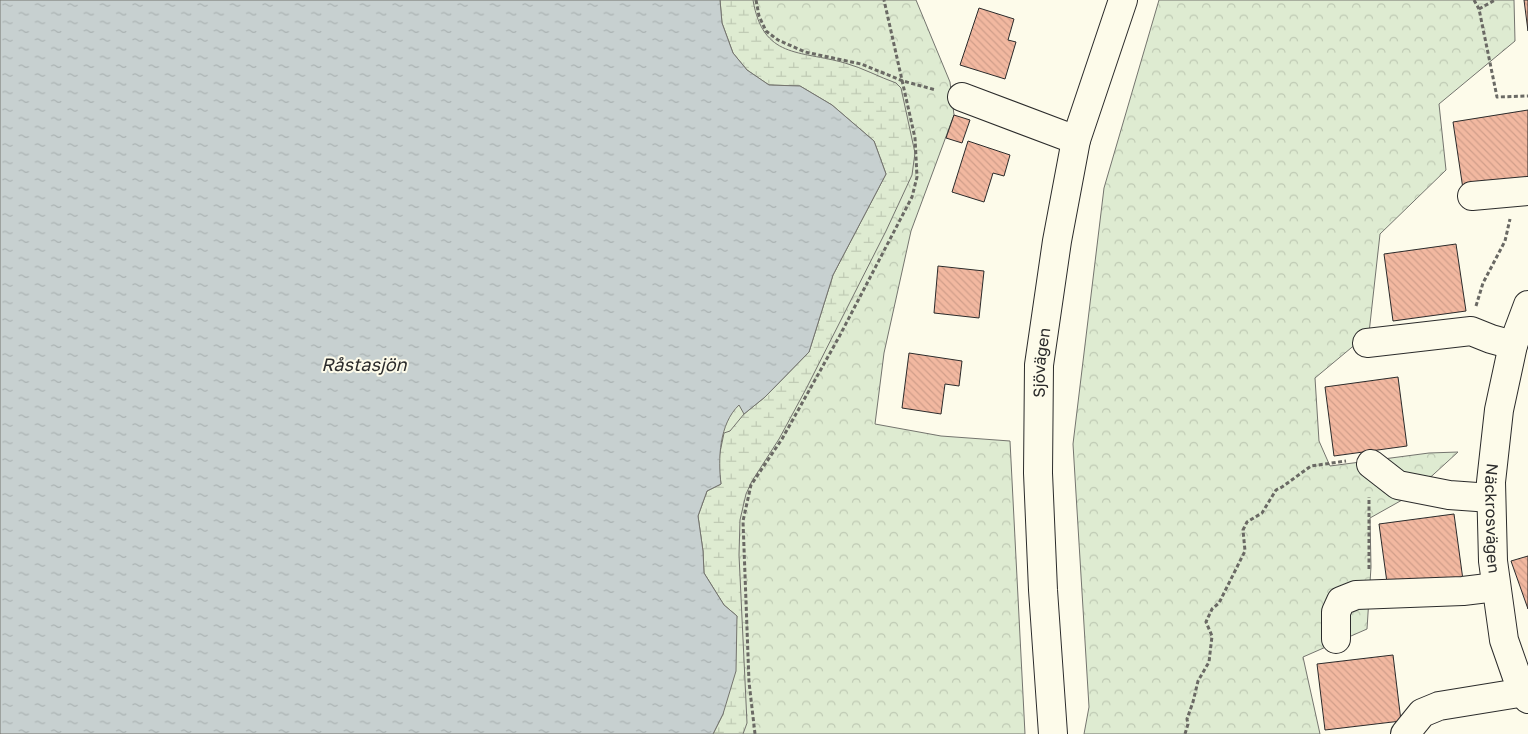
<svg xmlns="http://www.w3.org/2000/svg" width="1528" height="734" font-family="'Golos Text',sans-serif">
	<style>
		.forest { fill: url(#forest-crowns); stroke: #74746e }
		.wetland { fill: url(#wetland-marsh); stroke: #74746e }
		.water { fill: url(#water-ripples); stroke: #74746e }
		.building { fill: url(#building-back-hatch); stroke: #2b2b2b }
		.lines { fill: none; stroke-linecap: round; stroke-linejoin: round }
		.minor-casing { stroke: #2b2b2b; stroke-width: 30 }
		.path { stroke: #6a6964; stroke-width: 3; stroke-dasharray: 4 2.5; stroke-linecap: butt }
		.minor { stroke: #fdfbea; stroke-width: 28 }
		.labels { text-anchor: middle; dominant-baseline: central; stroke-width: 4; stroke-linejoin: round; paint-order: stroke }
		.street-label { font-size: 16px; fill: #2b2b2b; stroke: #fdfbea }
		.water-label { font-size: 18px; font-style: italic; fill: #2b2b2b; stroke: #fdfbea }
	</style>
	<defs>
		<pattern id="forest-crowns" width="20" height="18" patternUnits="userSpaceOnUse" patternTransform="scale(1.25)"><rect width="20" height="18" fill="#deebd1"/><path d="M2 6a3 3 0 1 1 6 0M12 15a3 3 0 1 1 6 0" fill="none" stroke="#bfcab4"/></pattern>
		<pattern id="wetland-marsh" width="20" height="14" patternUnits="userSpaceOnUse" patternTransform="scale(1.25)"><rect width="20" height="14" fill="#deebd1"/><path d="M1 5h8M5 5V1M11 12h8M15 12V8" fill="none" stroke="#bfcab4"/></pattern>
		<pattern id="water-ripples" width="26" height="14" patternUnits="userSpaceOnUse" patternTransform="scale(1.25)"><rect width="26" height="14" fill="#c7d0d0"/><path d="M2 4q2-2 4 0t4 0M15 11q2-2 4 0t4 0" fill="none" stroke="#abb3b3"/></pattern>
		<pattern id="building-back-hatch" width="6" height="6" patternUnits="userSpaceOnUse" patternTransform="scale(1.25)"><rect width="6" height="6" fill="#f2b8a0"/><path d="M-1 5l2 2M0 0l6 6M5-1l2 2" fill="none" stroke="#d09e8a"/></pattern>
	</defs>
	<rect width="100%" height="100%" fill="#fdfbea"/>
	<g class="forest">
		<path d="M0 0H916L950 82 954 115 911 231 884 353 875 424 941 436 1010 441 1025 734H0Z"/>
		<path d="M1159 0H1514L1515 41 1439 104 1446 170 1380 234 1369 333 1315 378 1319 441 1330 466 1429 453 1458 452 1411 495 1370 518 1371 567 1367 629 1303 657 1320 734H1084L1089 707 1073 444 1104 188Z"/>
	</g>
	<path class="wetland" d="M720 0H753C763 59 799 50 845 63 863 68 879 77 896 83L901 88 915 153 912 175 886 231 806 389 779 439 752 481 746 494 740 520 739 555 747 723 743 734H713L723 714 737 616 724 605 704 573 703 551 698 516 707 491 721 484 718 462 724 433 730 431 744 414 765 397 809 352 833 275 886 174 874 141 832 105 800 86 769 85 747 70 733 53 722 23Z"/>
	<path class="water" d="M0 0H720L722 23 733 53 747 70 769 85 800 86 832 105 874 141 886 174 833 275 809 352 765 397 744 414 739 405C719 424 718 459 721 484L707 491 698 516 703 551 704 573 724 605 737 616 736 671 723 714 713 734H0Z"/>
	<g class="building">
		<path d="M1524 0H1528V31Z"/>
		<path d="M979 8 1014 19 1008 40 1016 42 1005 79 960 65Z"/>
		<path d="M1528 110V180L1463 189 1453 122Z"/>
		<path d="M954 115 970 120 962 143 946 138Z"/>
		<path d="M968 141 1010 155 1004 176 993 173 984 202 952 192Z"/>
		<path d="M1456 244 1466 311 1393 321 1384 254Z"/>
		<path d="M938 266 984 271 979 318 934 313Z"/>
		<path d="M909 353 962 361 959 386 945 384 941 414 902 408Z"/>
		<path d="M1398 377 1407 446 1334 456 1325 387Z"/>
		<path d="M1454 514 1463 580 1388 590 1379 524Z"/>
		<path d="M1528 556V609L1511 561Z"/>
		<path d="M1393 655 1401 721 1325 730 1317 664Z"/>
	</g>
	<g class="lines">
		<g class="minor-casing">
			<g id="minor">
				<path d="M962 97 1076 140"/>
				<path d="M1472 196 1528 191"/>
				<path id="s1" d="M1528 305 1513 345 1499 410 1491 482 1493 561 1504 640 1519 683 1528 699"/>
				<path d="M1367 343 1471 331 1491 339 1513 345"/>
				<path d="M1371 464 1398 485 1449 495 1491 498"/>
				<path d="M1336 639V612L1341 601 1356 595 1463 591 1496 587"/>
				<path id="s2" d="M1053 734 1043 590 1038 473 1039 365 1057 241 1076 140 1123 0"/>
				<path d="M1405 734 1422 713 1439 706 1525 692"/>
			</g>
		</g>
		<g class="path">
			<path d="M756 0 759 16 766 31 778 40 805 52 861 64 903 81 936 90"/>
			<path d="M1474 0 1479 9 1497 97 1528 96"/>
			<path d="M1479 9 1495 0"/>
			<path d="M1476 306 1483 283 1505 241 1510 219"/>
			<path d="M1369 569V497"/>
			<path d="M755 734 749 682 743 521 751 485 782 439 839 337 912 197 917 177 915 138 884 0"/>
			<path d="M1185 734 1188 724 1187 719 1193 702 1198 681 1209 662 1212 636 1206 622 1212 609 1219 603 1245 551 1243 530 1247 522 1262 513 1276 490 1282 487 1311 466 1346 461"/>
		</g>
		<use href="#minor" class="minor"/>
	</g>
	<g class="labels">
		<g class="street-label">
			<text stroke="none"><textPath href="#s2" startOffset="372">Sjövägen</textPath></text>
			<text stroke="none"><textPath href="#s1" startOffset="218">Näckrosvägen</textPath></text>
		</g>
		<g class="water-label">
			<text x="364" y="364">Råstasjön</text>
		</g>
	</g>
</svg>
